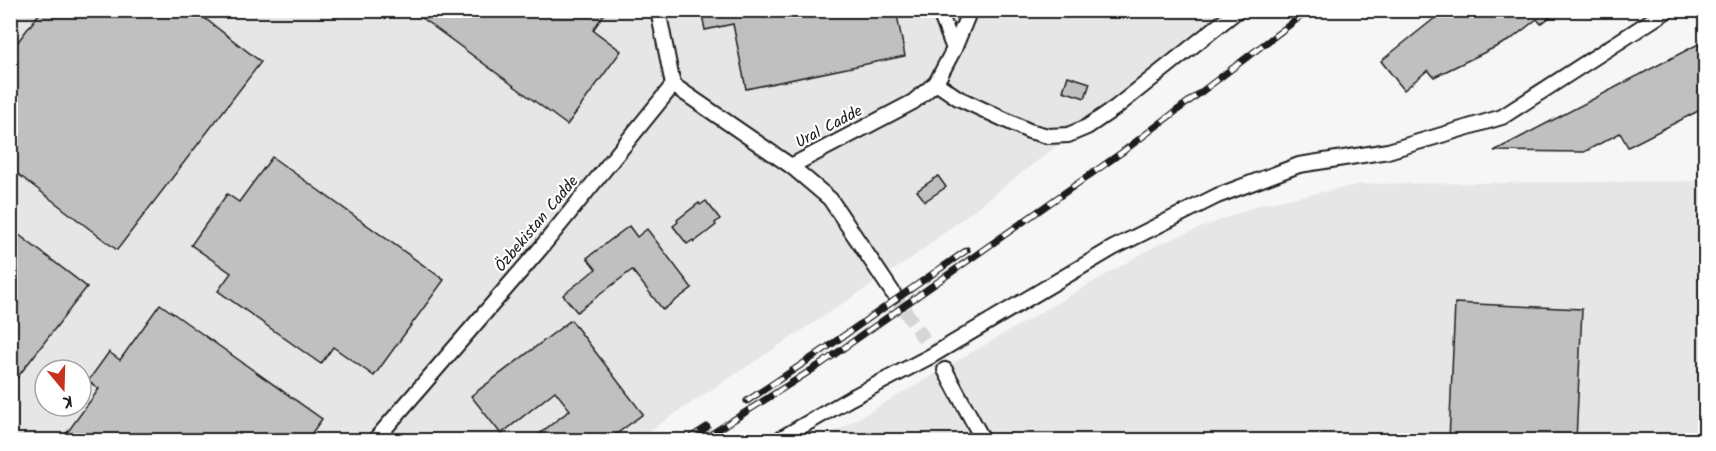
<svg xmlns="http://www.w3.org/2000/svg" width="1716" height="451" font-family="Kalam,sans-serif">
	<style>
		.built { fill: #e6e6e6; fill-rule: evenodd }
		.building { fill: #c0c0c0; stroke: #1c1c1c; stroke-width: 1.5 }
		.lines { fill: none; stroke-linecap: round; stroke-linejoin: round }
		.minor-tunnel { stroke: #d5d5d5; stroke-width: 14; stroke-dasharray: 14 7; stroke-linecap: butt }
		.minor-casing { stroke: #1c1c1c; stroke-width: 18 }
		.minor { stroke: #fff; stroke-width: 14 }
		.rail-casing { stroke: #1c1c1c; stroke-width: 7 }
		.rail { stroke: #fff; stroke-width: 4.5; stroke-dasharray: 14; stroke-linecap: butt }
		.labels { text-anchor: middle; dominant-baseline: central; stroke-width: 4.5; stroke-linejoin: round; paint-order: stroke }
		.street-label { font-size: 16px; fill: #1c1c1c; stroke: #fff }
	</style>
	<rect width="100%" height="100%" fill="#f6f6f6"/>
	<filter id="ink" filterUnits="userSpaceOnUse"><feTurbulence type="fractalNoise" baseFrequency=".0167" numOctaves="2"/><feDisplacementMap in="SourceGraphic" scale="12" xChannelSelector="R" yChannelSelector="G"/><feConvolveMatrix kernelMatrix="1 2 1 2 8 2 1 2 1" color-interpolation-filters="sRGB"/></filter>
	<g filter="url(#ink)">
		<g class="built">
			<path d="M10 11H1229L1194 40 909 260 635 440H11ZM45 370H81V406H45Z"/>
			<path d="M1705 181V440H821L1157 245 1259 205 1361 184Z"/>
		</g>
		<g class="building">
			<path d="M42 10H194L261 62 117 250 10 168V52Z"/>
			<path d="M411 10H607L593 30 621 51 567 125Z"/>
			<path d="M701 10H896L905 56 746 89 733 24 705 30Z"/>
			<path d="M1445 10H1559L1541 24 1537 19 1510 40 1434 77 1428 70 1404 90 1381 61Z"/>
			<path d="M1706 40V107L1628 147 1620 133 1584 152 1494 151Z"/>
			<path d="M1068 76 1090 83 1085 98 1063 91Z"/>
			<path d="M272 157 444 280 374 376 333 347 321 364 218 291 231 273 191 245 227 194 239 202Z"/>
			<path d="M938 176 946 187 925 201 917 191Z"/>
			<path d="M706 201 720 219 715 223 716 225 706 233 694 242 693 240 687 244 673 226 678 222 677 220 699 203 700 205Z"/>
			<path d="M629 226 637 237 647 229 692 288 663 310 632 270 577 312 563 295 596 269 587 258Z"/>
			<path d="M10 228 87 287 10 387Z"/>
			<path d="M1455 303 1582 309 1576 441H1449Z"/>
			<path d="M160 304 322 419 306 441H61L99 389 88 381 109 352 120 360Z"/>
			<path d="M571 320 643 414 607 441H530L570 410 555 391 501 434 471 396Z"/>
		</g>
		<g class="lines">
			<path class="minor-tunnel" d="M893 293 945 370"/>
			<g class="minor-casing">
				<g id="minor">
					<path d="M939 10 954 49"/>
					<path d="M936 83 958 98 1029 131 1048 136 1068 135 1087 127 1115 108 1238 10"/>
					<path d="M673 85 791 166 913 102 936 83 954 49 970 10"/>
					<path d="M791 166 830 199 893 293"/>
					<path d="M945 370 983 440"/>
					<path d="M375 440 540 249 673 85 658 10"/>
					<path d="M778 440 851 398 931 356 1113 248 1217 196 1299 165 1388 151 1502 117 1668 10"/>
				</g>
			</g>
			<use href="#minor" class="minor"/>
			<g class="rail-casing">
				<g id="rail">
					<path d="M747 401 816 355 967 250"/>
					<path d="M687 440 707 427"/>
					<path d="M702 440 821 364 1121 153 1309 10"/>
				</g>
			</g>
			<use href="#rail" class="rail"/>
		</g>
	</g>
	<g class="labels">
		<g class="street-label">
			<text transform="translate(829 127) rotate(-28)">Ural Cadde</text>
			<text transform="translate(537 224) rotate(-50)">Özbekistan Cadde</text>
		</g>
	</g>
	<rect width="1716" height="451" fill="none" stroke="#fff" stroke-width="36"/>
	<rect x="18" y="18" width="1680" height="415" fill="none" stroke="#1c1c1c" stroke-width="2" filter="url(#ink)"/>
	<g transform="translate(63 388) rotate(161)"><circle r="28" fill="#ffffff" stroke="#a4a4a4" stroke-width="1.5"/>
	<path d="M0-4.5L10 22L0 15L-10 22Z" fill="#c8321e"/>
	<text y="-9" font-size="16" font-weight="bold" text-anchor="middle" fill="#1c1c1c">K</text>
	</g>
</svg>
